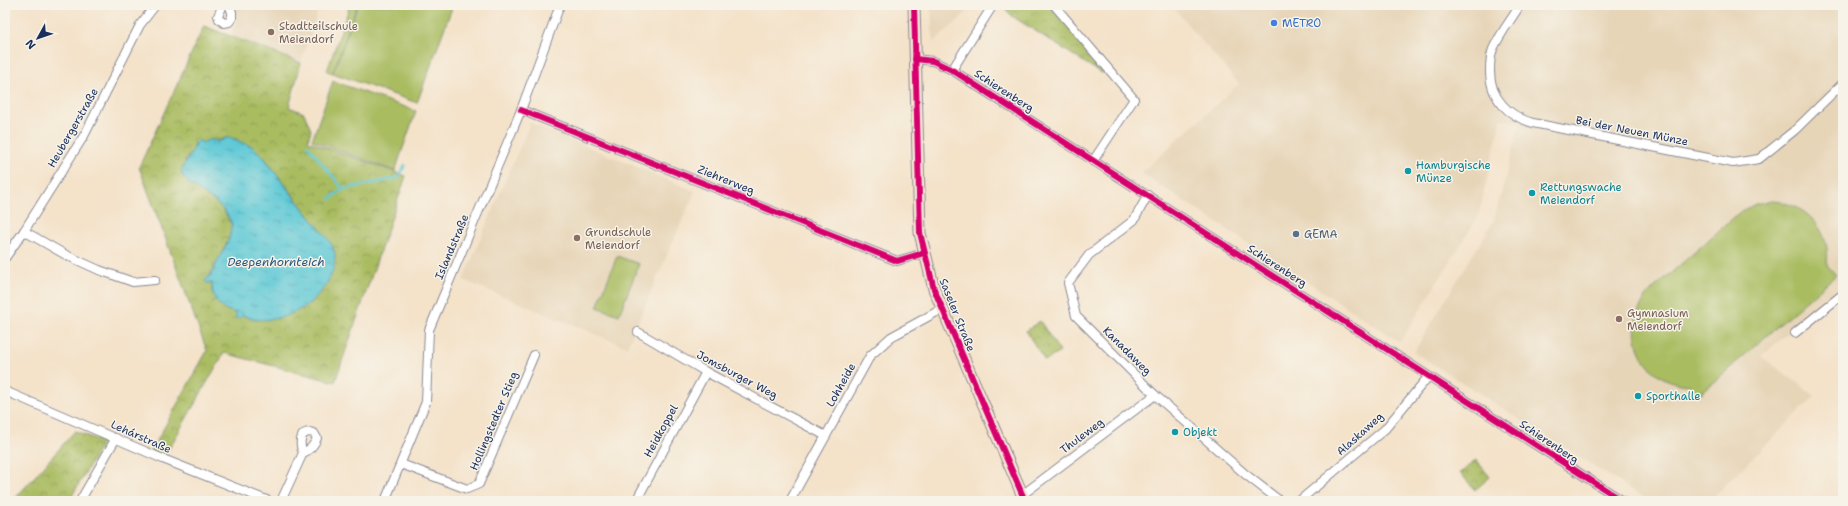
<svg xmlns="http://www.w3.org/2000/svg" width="1848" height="506" font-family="'Shantell Sans',sans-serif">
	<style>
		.built { fill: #e7d5b8 }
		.grass { fill: #a9bc60; stroke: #62765f }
		.park { fill: url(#park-crowns); stroke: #62765f; fill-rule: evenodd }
		.water { fill: url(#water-ripples); stroke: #3c7c9a }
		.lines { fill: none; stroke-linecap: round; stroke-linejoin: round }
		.stream { stroke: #5ec9d6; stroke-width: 2.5 }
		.street-casing { stroke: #888894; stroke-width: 10 }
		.secondary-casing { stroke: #888894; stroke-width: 13 }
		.street { stroke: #fff; stroke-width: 8 }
		.secondary { stroke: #fce5cf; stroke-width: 11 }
		.cycleway-casing { stroke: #f7f3e8; stroke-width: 8 }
		.cycleway { stroke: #d6006c; stroke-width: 6 }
		.shop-dot { fill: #3f7fe0; stroke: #f7f3e8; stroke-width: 1.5 }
		.education-dot { fill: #8d6e63; stroke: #f7f3e8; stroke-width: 1.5 }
		.culture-dot { fill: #0f9aa8; stroke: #f7f3e8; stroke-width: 1.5 }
		.service-dot { fill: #5c6f8a; stroke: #f7f3e8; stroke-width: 1.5 }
		.labels { text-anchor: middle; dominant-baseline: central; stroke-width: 3; stroke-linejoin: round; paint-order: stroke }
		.shop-label { font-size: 11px; fill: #366cbe; stroke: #f7f3e8; text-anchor: start }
		.education-label { font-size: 11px; fill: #785e54; stroke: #f7f3e8; text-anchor: start }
		.street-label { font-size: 11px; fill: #1b2f5e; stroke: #f7f3e8 }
		.culture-label { font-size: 11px; fill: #0d838f; stroke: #f7f3e8; text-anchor: start }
		.service-label { font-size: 11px; fill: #4e5e75; stroke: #f7f3e8; text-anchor: start }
		.water-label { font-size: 12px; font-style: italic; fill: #2c567c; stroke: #f7f3e8 }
	</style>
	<defs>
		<pattern id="park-crowns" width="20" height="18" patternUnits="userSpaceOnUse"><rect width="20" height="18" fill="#a9bc60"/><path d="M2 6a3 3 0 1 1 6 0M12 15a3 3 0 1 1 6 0" fill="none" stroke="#899952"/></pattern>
		<pattern id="water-ripples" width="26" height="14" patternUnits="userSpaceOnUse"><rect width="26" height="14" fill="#5ec9d6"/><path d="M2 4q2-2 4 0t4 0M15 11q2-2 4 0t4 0" fill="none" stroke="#4da4b1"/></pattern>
	</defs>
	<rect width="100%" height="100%" fill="#f7f3e8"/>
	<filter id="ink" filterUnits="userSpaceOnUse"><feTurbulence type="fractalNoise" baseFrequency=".025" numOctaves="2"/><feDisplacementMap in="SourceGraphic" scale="8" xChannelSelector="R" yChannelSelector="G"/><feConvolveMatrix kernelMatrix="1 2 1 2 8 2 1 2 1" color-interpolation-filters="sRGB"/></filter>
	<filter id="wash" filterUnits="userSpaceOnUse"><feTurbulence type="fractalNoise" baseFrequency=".012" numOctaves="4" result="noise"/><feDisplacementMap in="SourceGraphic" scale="16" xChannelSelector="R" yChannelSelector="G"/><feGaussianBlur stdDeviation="0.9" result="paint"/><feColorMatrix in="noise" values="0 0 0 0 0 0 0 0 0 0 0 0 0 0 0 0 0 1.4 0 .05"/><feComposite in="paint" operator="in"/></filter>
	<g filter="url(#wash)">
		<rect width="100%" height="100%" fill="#f4e2c9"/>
		<g class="built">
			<path d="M234 5H320L301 63 231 35 237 18Z"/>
			<path d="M931 5H975L933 43Z"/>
			<path d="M1171 5H1843V285L1761 356 1815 396 1709 501H1649L1414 352 1494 220 1520 123 1501 119 1478 217 1400 342 1141 173 1239 84Z"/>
			<path d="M530 123 695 191 627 347 463 280Z"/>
		</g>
		<g class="grass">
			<path d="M350 5H357L333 73 327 71Z"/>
			<path d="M358 5H453L417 103 333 73Z"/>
			<path d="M333 81 416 111 395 171 312 140Z"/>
			<path d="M1772 201C1806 203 1832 231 1827 265L1836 275 1699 395 1690 385C1639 383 1617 325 1653 289L1741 211 1758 203Z"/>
			<path d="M617 256 639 264 619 315 597 307Z"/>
		</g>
		<g class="park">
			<path d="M1002 5H1050L1107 70 1101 73 1012 16Z"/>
			<path d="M204 26 301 63 289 107 304 113 311 130 308 141 406 176 335 382 224 353 163 459 150 453 207 351 139 167ZM229 137 264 157 324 236 334 251 326 284 309 304 299 310 249 318 236 313 212 294V283L210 276 229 239 232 225 221 206 188 183 185 161C201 137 206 146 229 137Z"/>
			<path d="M1040 321 1060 352 1045 361 1026 331Z"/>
			<path d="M75 431 103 442 69 501H13Z"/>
			<path d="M1476 460 1490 477 1475 490 1460 473Z"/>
		</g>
		<path class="water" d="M229 137 253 147 264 157C278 177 293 196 309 216 316 225 330 238 334 250 340 274 317 300 299 310 283 319 259 324 243 315L238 319 236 318V313C219 309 212 300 212 283H207L205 280 210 276 229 239 232 225C223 197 194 195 181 173 183 163 195 151 195 143L198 140 203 143C208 139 212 139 218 142Z"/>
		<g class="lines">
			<g class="stream">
				<path d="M308 146 343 189 330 199"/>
				<path d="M343 189 398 178 405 165"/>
			</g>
		</g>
	</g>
	<g filter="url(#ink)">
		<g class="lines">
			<g class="street-casing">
				<g id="street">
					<path d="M223 5 218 16 219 19 224 23 229 22 232 18V12L229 5"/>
					<path d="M1054 5 1134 99 1093 161"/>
					<path d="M1520 5C1511 20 1500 34 1493 49 1490 56 1490 64 1490 71 1490 98 1508 116 1533 123L1733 163 1759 159 1795 130 1843 83"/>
					<path d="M915 59 933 61 952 70 1623 501"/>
					<path d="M952 70 993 5"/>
					<path d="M521 110 897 261 924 253"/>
					<path d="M1148 195 1134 220 1089 255 1068 283 1076 316 1155 395 1245 474 1280 501"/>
					<path d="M24 231 66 255 99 270 133 282 155 280"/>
					<path d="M5 258 24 231 85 134 140 25 154 7"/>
					<path d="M638 332 706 372 826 436"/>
					<path d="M1795 333 1843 294"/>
					<path d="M5 391 163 459 269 501"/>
					<path d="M401 464 467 489 479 484 534 355"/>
					<path d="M1022 495 1155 395"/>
					<path d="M80 501 116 438"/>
					<path d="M281 501 303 453C310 450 314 446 317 438L314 433C299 429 299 443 303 453"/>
					<path d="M385 501 426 402 429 330 521 110 560 5"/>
					<path d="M636 501 706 372"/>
					<path d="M790 501 870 356 891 337 942 309"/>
					<path d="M1299 501 1385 429 1428 377"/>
					<path d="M1604 501 1613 495"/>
				</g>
			</g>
			<g class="secondary-casing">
				<path id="secondary" d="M914 5 920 233 934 289 1025 501"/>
			</g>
			<use href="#street" class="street"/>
			<use href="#secondary" class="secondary"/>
			<g class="cycleway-casing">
				<g id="cycleway">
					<path d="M914 5 920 233 934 289 1025 501"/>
					<path d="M915 59 933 61 952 70 1623 501"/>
					<path d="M521 110 897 261 924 253"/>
				</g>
			</g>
			<use href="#cycleway" class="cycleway"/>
		</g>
	</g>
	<circle class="shop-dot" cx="1274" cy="23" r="4"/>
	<g class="education-dot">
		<circle cx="271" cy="32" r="4"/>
		<circle cx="577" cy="238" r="4"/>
		<circle cx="1619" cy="319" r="4"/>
	</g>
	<g class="culture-dot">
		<circle cx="1408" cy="171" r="4"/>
		<circle cx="1532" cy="193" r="4"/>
		<circle cx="1638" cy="396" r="4"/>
		<circle cx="1175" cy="432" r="4"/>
	</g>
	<circle class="service-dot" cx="1296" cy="234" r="4"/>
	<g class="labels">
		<g class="shop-label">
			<text x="1282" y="23">METRO</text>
		</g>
		<g class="education-label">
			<text x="279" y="26">Stadtteilschule<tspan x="279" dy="13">Meiendorf</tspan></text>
			<text x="585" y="232">Grundschule<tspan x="585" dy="13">Meiendorf</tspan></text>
			<text x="1627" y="313">Gymnasium<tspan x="1627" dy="13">Meiendorf</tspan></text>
		</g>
		<g class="street-label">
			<text transform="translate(1004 91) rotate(33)">Schierenberg</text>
			<text transform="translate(73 128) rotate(-60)">Heubergerstraße</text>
			<text transform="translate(1632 131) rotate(11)">Bei der Neuen Münze</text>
			<text transform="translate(726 180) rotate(22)">Ziehrerweg</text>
			<text transform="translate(452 247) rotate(-67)">Islandstraße</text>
			<text transform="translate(1277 266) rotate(33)">Schierenberg</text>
			<text transform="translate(957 315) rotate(68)">Saseler Straße</text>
			<text transform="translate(1127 351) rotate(45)">Kanadaweg</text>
			<text transform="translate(737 375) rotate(28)">Jomsburger Weg</text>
			<text transform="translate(841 385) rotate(-61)">Lohheide</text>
			<text transform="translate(494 421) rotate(-67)">Hollingstedter Stieg</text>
			<text transform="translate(661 431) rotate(-61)">Heidkoppel</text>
			<text transform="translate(1360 434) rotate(-42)">Alaskaweg</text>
			<text transform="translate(1082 436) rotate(-37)">Thuleweg</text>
			<text transform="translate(141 437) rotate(24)">Lehárstraße</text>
			<text transform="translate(1549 442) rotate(34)">Schierenberg</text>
		</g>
		<g class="culture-label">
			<text x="1416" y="165">Hamburgische<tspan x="1416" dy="13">Münze</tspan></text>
			<text x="1540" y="187">Rettungswache<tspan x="1540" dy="13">Meiendorf</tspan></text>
			<text x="1646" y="396">Sporthalle</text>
			<text x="1183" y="432">Objekt</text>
		</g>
		<g class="service-label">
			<text x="1304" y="234">GEMA</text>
		</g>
		<g class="water-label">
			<text x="276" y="262">Deepenhornteich</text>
		</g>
	</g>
	<rect width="1848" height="506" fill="none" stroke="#f7f3e8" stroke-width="20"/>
	<g transform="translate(38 38) rotate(230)" stroke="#f7f3e8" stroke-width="3" paint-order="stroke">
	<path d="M0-3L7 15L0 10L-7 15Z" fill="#1b2f5e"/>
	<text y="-6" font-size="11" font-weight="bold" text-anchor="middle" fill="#1b2f5e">N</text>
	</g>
</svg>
